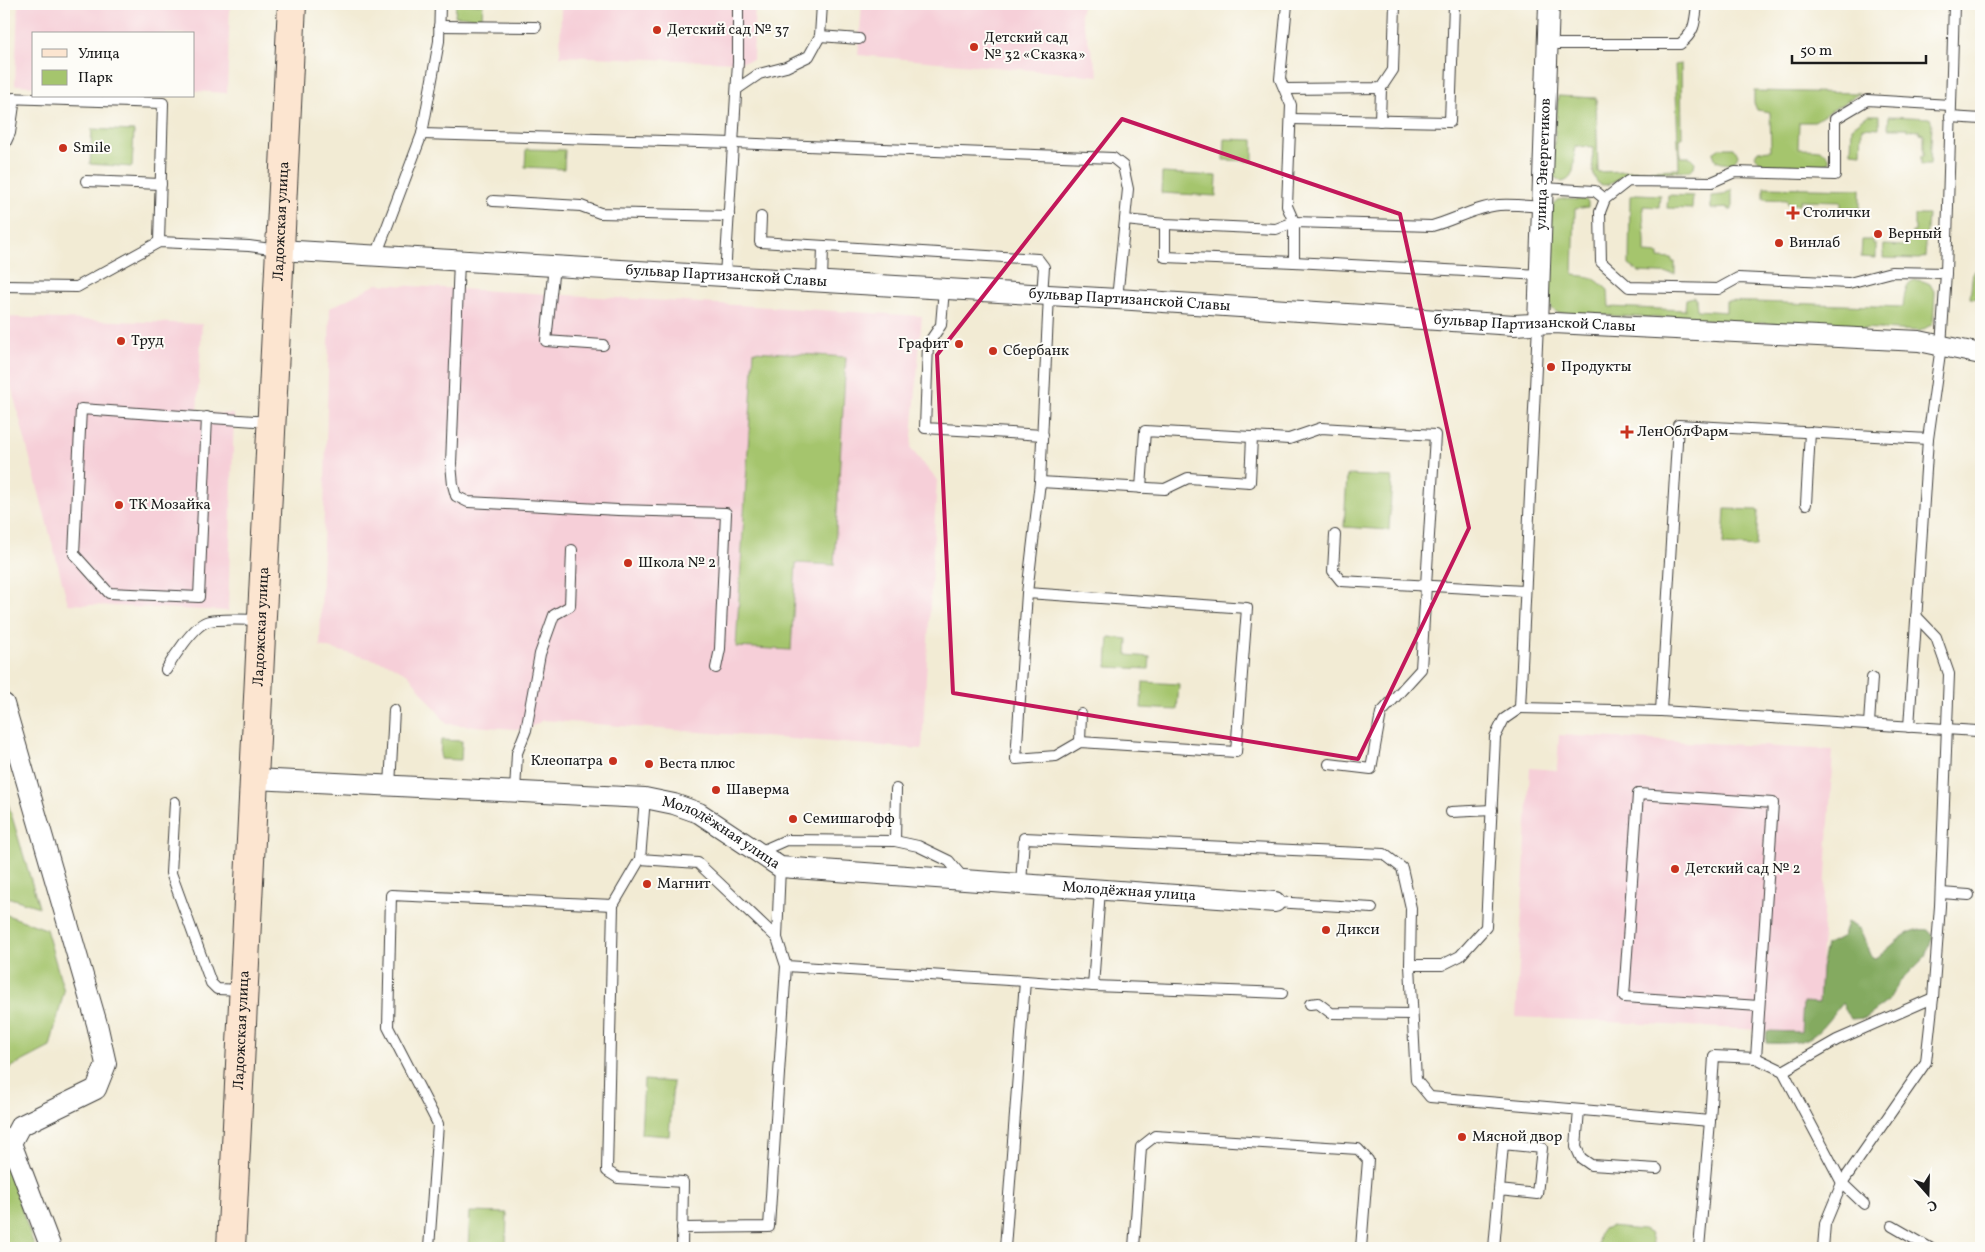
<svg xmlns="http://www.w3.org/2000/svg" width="1985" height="1252" font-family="Vollkorn,serif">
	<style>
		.built { fill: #f6cfd8 }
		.green { fill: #a5c56d; stroke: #607044 }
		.forest { fill: #84aa60; stroke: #50633e }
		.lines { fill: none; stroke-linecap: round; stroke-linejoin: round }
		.lane-casing { stroke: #3c3b38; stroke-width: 12 }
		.street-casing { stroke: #3c3b38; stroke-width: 22 }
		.secondary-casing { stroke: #3c3b38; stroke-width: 30 }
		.lane { stroke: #fff; stroke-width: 10 }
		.street { stroke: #fff; stroke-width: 20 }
		.secondary { stroke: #fce5d0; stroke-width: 28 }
		.marked { fill: none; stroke: #c2185b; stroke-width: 4; stroke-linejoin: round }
		.poi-dot { fill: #c8321e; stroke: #fdfcf7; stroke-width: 2 }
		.labels { text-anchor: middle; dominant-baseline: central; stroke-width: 4; stroke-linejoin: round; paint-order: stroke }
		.poi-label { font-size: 15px; fill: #1c1c1c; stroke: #fdfcf7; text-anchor: start }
		.street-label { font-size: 15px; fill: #1c1c1c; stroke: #fdfcf7 }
	</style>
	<rect width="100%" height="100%" fill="#fdfcf7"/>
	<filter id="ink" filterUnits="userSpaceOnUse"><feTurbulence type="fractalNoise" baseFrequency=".02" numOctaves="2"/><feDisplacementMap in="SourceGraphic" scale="10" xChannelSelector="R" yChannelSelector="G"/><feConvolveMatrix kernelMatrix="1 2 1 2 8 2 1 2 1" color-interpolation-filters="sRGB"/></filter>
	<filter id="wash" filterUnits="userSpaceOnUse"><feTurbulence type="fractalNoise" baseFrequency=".0096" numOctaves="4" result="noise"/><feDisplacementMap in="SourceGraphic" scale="20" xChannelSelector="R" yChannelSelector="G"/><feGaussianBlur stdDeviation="1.12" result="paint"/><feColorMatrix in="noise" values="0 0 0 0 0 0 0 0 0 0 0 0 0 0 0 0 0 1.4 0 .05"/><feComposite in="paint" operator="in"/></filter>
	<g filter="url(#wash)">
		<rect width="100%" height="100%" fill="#f2ebd4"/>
		<g class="built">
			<path d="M18 4H230L227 93 194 91V34H34V86L15 85Z"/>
			<path d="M561 4H755L753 60 738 62 560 56Z"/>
			<path d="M862 4H1083L1080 14 1099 76 858 55Z"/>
			<path d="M377 284 922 316 911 449 937 480 922 749 543 720 526 730 447 724 408 674 387 663 320 646 330 308Z"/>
			<path d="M4 317 202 324 197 413 234 414 228 611 68 604 4 359Z"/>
			<path d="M1559 735 1833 750 1819 1003 1801 1032 1516 1017 1530 768 1557 770Z"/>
		</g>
		<g class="green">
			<path d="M456 4H483L482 18 455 16Z"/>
			<path d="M1681 64 1682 138 1680 139V157H1690L1695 162 1694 167 1690 171 1628 173C1622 175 1618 180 1612 183 1588 194 1593 158 1593 147L1575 146C1573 158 1578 179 1562 182L1554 177 1552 172 1558 96 1596 98 1598 172 1679 169 1675 65Z"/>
			<path d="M1754 91 1860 93 1813 122H1799L1798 149C1809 150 1832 146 1829 163L1820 167 1765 165 1760 163 1755 155 1758 151 1771 150 1770 112 1757 110 1754 103Z"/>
			<path d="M1868 115H1879V128L1862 127 1861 153 1851 152 1852 127Z"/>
			<path d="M1889 116 1930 118 1932 124 1930 164H1921V156H1924V134L1920 133V131L1908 130 1907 128H1888Z"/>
			<path d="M92 129 134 131 132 167 90 164Z"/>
			<path d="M1225 139 1253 140V161L1224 160Z"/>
			<path d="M1720 148H1734L1738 155C1734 165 1726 165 1716 161L1713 153Z"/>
			<path d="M526 149 565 150 564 169 525 167Z"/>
			<path d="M1162 173 1217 176 1216 196 1161 193Z"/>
			<path d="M1764 187 1860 189V209L1841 208V201L1800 200 1799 204H1788L1787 200 1764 199Z"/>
			<path d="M1732 189V210H1729V208L1711 209V196L1723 195Z"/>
			<path d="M1636 194 1660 195 1659 207 1643 206C1643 223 1646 237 1645 253L1659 254V258L1672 259V262H1675V274L1639 272 1629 265 1630 196Z"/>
			<path d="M1668 195 1693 196 1692 209 1667 208Z"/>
			<path d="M1563 199 1586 200 1588 202V207L1575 209 1573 275C1593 277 1592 276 1608 290L1609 307 1685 310 1686 299 1693 297 1696 299 1697 310 1726 312V301L1903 307C1905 290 1906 272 1930 284L1935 293 1933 322 1931 325 1920 331 1558 313 1552 309 1547 295 1550 209 1557 200Z"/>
			<path d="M1915 215H1928L1925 257 1919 259 1883 258 1884 245 1905 246 1906 239H1912V232H1915Z"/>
			<path d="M1862 240H1873V244H1876V258L1861 257Z"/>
			<path d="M1973 271 1981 272V299L1970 298Z"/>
			<path d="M754 351 846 357 834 565 796 563 791 650 736 647Z"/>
			<path d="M1347 475 1392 477 1389 530 1344 527Z"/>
			<path d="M1725 509 1758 510 1756 547 1723 545Z"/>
			<path d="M1109 637 1128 639 1127 655 1150 657 1149 669 1107 667Z"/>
			<path d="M1143 682 1179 684 1177 710 1141 708Z"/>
			<path d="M441 740 462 741 461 760 440 759Z"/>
			<path d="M4 790 39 907 4 896Z"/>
			<path d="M4 914 46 929 64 991 50 1047 4 1071Z"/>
			<path d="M644 1080 673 1082 669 1136 641 1134Z"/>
			<path d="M4 1158 35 1248H4Z"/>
			<path d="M470 1212 507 1213 506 1248H468Z"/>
			<path d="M1610 1227 1643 1230 1650 1233 1653 1241 1652 1248H1597L1599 1236 1602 1229Z"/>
		</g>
		<path class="forest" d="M1847 922 1860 929 1872 957 1876 958C1893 947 1906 926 1928 930L1933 936 1926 956 1898 984 1888 1001 1865 1018 1851 1019 1842 1003C1814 1038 1813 1045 1766 1043L1767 1031 1801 1032 1803 1002 1819 1003 1821 968 1826 945 1843 936Z"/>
	</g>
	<g filter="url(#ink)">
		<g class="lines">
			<g class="lane-casing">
				<g id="lane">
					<path d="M440 4 439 41 422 134 733 143 1113 158 1123 166 1128 189 1117 299"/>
					<path d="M439 26 536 27"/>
					<path d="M820 36 859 39"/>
					<path d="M1548 44H1680C1695 32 1695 23 1697 4"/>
					<path d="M737 89 759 74 786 67 809 56 820 36 822 4"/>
					<path d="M1285 89 1381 88 1393 70 1395 4"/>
					<path d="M4 98 163 103 159 242"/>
					<path d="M1950 117 1981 119"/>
					<path d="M1291 119 1450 122 1454 4"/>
					<path d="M1380 121 1381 88"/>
					<path d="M4 146 10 133 15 98"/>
					<path d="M86 181 161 184"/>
					<path d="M1543 188 1595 191 1605 199"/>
					<path d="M493 201 581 206 600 213 729 216"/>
					<path d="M761 217 760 242 1038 259 1044 267 1042 295"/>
					<path d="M1125 220 1165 224 1276 229 1294 222 1432 226C1454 220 1476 207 1499 205 1513 204 1529 206 1543 207"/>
					<path d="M1165 224V257L1294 262V222L1287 206 1291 105 1280 79 1287 4"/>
					<path d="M376 256 422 134"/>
					<path d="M459 261 451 464 453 485 456 496 468 502 618 510 726 513 720 649 716 668"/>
					<path d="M1294 262 1540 275"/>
					<path d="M554 266 546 341 603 345"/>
					<path d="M1946 273 1891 272 1849 283 1738 278 1718 289 1629 287 1601 262 1600 212 1605 199 1628 181 1712 182 1735 172 1835 175V119L1867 100 1950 105"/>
					<path d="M725 276 738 62V4"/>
					<path d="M822 282 823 246"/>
					<path d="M4 286 77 287 159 242 249 246 278 250"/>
					<path d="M944 289 941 325 928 344 925 428 1043 435"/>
					<path d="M207 417 199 597 109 593 74 554 81 409 270 422"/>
					<path d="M1040 482 1165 489 1188 478 1250 482 1252 437"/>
					<path d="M1141 488 1145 431 1289 439 1321 428 1435 435 1421 669 1381 713 1371 769 1329 764"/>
					<path d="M1806 504 1810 432"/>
					<path d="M1335 535 1333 571 1341 581 1524 591"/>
					<path d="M1027 593 1247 608 1236 752 1080 742 1056 756 1016 759 1027 593 1040 482 1049 295"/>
					<path d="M166 670C173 658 193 627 206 622 217 618 248 620 261 620"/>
					<path d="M1520 708 1661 711 1977 731"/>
					<path d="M1661 711 1678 425 1928 439"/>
					<path d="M1869 724 1872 678"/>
					<path d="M1909 727 1928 439 1941 346 1946 273 1954 4"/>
					<path d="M1080 742 1081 714"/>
					<path d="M390 786 394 710"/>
					<path d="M515 792 517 753 526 730 540 654 554 615 570 606 572 550"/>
					<path d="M175 802 171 873 211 983 217 989 243 990"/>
					<path d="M1451 812 1492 810"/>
					<path d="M895 841 896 789"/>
					<path d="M759 852 786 840 895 841 918 846 949 861 964 879"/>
					<path d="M640 859 698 863 777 938"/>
					<path d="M1021 884 1024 838 1384 854 1402 868 1411 908 1410 965 1416 1080 1430 1097 1710 1121 1714 1056 1756 1058 1783 1071 1842 1183 1864 1204"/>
					<path d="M1941 893 1969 895"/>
					<path d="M1275 902 1372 908"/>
					<path d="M613 905 607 1171 618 1178 683 1182 682 1248"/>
					<path d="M1410 965H1442L1460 956 1486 927 1495 737 1504 719 1520 708 1538 324"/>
					<path d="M786 966 1025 981"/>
					<path d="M1093 986 1100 890"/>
					<path d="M1310 1004 1318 1003 1331 1013 1412 1014"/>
					<path d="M1756 1058 1773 803 1638 794 1624 997 1759 1006"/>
					<path d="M1783 1071 1837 1040 1933 998"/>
					<path d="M1579 1110 1576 1147 1581 1158 1591 1165 1657 1169"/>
					<path d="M1892 1226 1930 1248"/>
					<path d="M682 1228 769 1227 786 966 777 938 780 867"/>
					<path d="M429 1248 438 1124 388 1027 391 895 613 905 640 859 645 798"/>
					<path d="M1005 1248 1025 981 1093 986 1282 993"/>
					<path d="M1134 1248 1141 1147 1155 1136 1358 1149 1368 1160 1361 1248"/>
					<path d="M1494 1248 1503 1144 1542 1148 1537 1194 1499 1190"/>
					<path d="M1699 1248 1710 1121"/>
					<path d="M1823 1248 1825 1224 1842 1183 1926 1062 1933 998 1940 906 1949 674 1936 637 1916 616"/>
				</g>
			</g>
			<g class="street-casing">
				<g id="street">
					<path id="s1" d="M279 250 1117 299 1514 325 1554 323 1919 341 1981 354"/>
					<path id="s2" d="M1538 324 1549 4"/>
					<path d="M4 704 97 1024 106 1064 96 1089 20 1126 11 1143 51 1248"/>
					<path id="s3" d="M254 779 645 798 674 804 699 813 780 867 1275 902"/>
				</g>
			</g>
			<g class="secondary-casing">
				<g id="secondary">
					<path id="s4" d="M231 1248 292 4"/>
				</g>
			</g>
			<use href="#lane" class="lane"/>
			<use href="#street" class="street"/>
			<use href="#secondary" class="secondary"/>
		</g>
	</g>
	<path class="marked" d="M1122 119 1400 214 1469 528 1358 759 953 693 937 355Z"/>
	<g class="poi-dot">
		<circle cx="657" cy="30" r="5"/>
		<circle cx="974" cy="47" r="5"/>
		<circle cx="63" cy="148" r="5"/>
		<path d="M1790.5 205.5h5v5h5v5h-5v5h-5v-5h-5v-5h5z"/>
		<circle cx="1878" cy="234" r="5"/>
		<circle cx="1779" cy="243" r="5"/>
		<circle cx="121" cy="341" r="5"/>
		<circle cx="959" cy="344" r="5"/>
		<circle cx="993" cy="351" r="5"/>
		<circle cx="1551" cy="367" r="5"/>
		<path d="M1624.5 424.5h5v5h5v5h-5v5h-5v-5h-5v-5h5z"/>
		<circle cx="119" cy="505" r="5"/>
		<circle cx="628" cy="563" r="5"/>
		<circle cx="613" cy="761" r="5"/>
		<circle cx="649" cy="764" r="5"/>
		<circle cx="716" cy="790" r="5"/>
		<circle cx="793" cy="819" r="5"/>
		<circle cx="1675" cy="869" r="5"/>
		<circle cx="647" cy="884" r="5"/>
		<circle cx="1326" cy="930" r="5"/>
		<circle cx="1462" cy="1137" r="5"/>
	</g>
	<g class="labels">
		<g class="poi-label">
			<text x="667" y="30">Детский сад № 37</text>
			<text x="984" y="38">Детский сад<tspan x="984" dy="17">№ 32 «Сказка»</tspan></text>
			<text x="73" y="148">Smile</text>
			<text x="1803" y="213">Столички</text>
			<text x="1888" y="234">Верный</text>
			<text x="1789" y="243">Винлаб</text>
			<text x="131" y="341">Труд</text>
			<text x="949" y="344" text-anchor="end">Графит</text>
			<text x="1003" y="351">Сбербанк</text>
			<text x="1561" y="367">Продукты</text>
			<text x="1637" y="432">ЛенОблФарм</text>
			<text x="129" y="505">ТК Мозайка</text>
			<text x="638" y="563">Школа № 2</text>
			<text x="603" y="761" text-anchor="end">Клеопатра</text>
			<text x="659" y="764">Веста плюс</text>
			<text x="726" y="790">Шаверма</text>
			<text x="803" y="819">Семишагофф</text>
			<text x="1685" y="869">Детский сад № 2</text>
			<text x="657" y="884">Магнит</text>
			<text x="1336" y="930">Дикси</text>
			<text x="1472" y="1137">Мясной двор</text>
		</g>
		<g class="street-label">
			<text stroke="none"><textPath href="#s2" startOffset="160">улица Энергетиков</textPath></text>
			<text stroke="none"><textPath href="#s4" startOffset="1028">Ладожская улица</textPath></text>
			<text stroke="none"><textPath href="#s1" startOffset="448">бульвар Партизанской Славы</textPath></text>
			<text stroke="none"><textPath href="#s1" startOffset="852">бульвар Партизанской Славы</textPath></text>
			<text stroke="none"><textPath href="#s1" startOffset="1258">бульвар Партизанской Славы</textPath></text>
			<text stroke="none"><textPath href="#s4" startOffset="622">Ладожская улица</textPath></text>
			<text stroke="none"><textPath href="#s3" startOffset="476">Молодёжная улица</textPath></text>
			<text stroke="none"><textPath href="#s3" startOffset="895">Молодёжная улица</textPath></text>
			<text stroke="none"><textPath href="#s4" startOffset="218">Ладожская улица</textPath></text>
		</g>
	</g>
	<rect width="1985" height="1252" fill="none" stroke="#fdfcf7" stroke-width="20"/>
	<rect x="32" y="32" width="162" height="65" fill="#fdfcf7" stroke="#a3a29f"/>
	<rect x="42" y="49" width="25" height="8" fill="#fce5d0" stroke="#a3a29f"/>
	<text x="78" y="58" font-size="15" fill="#1c1c1c">Улица</text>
	<rect x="42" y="70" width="25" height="15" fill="#a5c56d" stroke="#a3a29f"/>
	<text x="78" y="82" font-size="15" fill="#1c1c1c">Парк</text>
	<g transform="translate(1928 1194) rotate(160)" stroke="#fdfcf7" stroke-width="4" paint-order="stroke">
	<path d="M0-4L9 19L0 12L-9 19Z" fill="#1c1c1c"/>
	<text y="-8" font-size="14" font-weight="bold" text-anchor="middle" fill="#1c1c1c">С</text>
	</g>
	<path d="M1792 55v8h134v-8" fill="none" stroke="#1c1c1c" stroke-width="2.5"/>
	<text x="1800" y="55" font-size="15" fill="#1c1c1c" stroke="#fdfcf7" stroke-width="4" paint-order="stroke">50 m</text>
</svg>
